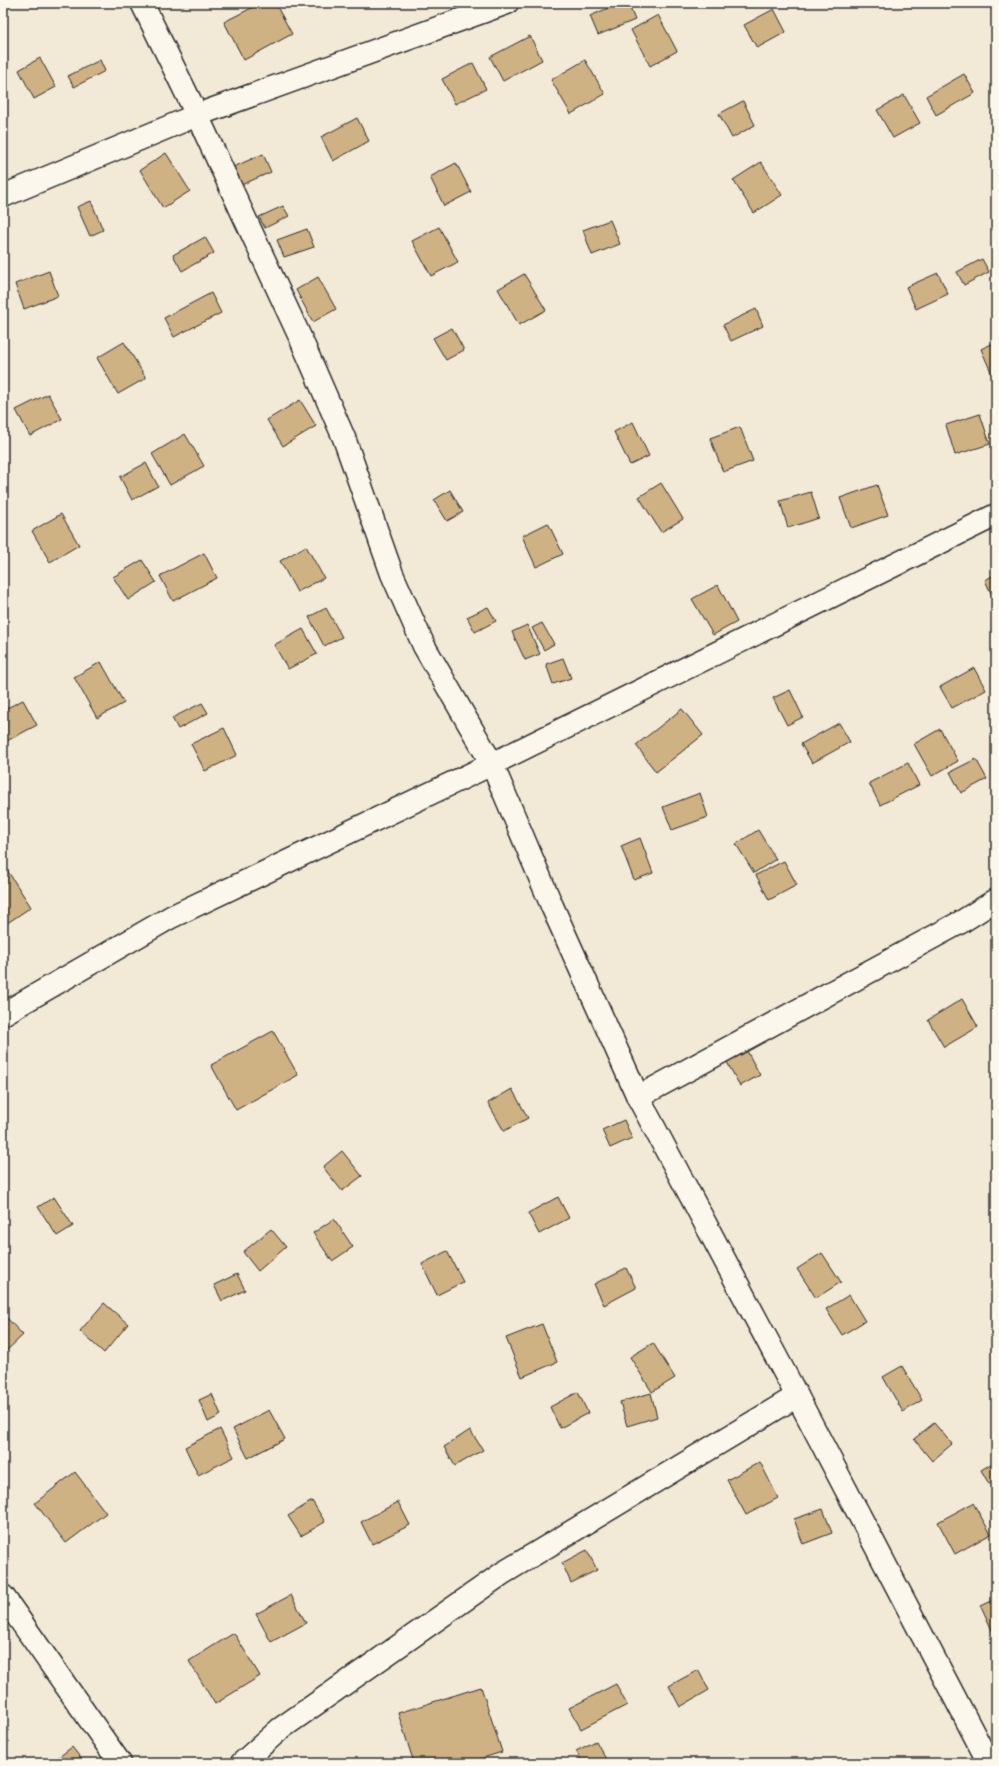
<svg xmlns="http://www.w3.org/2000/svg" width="999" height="1766" font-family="Itim,sans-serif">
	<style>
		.building { fill: #cfb283; stroke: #2b2b2b }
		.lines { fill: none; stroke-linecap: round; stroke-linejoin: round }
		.minor-casing { stroke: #2b2b2b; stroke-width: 25 }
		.minor { stroke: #fbf7ec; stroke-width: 22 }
	</style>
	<rect width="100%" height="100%" fill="#f2e9d7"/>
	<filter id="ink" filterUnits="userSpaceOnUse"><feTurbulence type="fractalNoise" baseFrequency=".025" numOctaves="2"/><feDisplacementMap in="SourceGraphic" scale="8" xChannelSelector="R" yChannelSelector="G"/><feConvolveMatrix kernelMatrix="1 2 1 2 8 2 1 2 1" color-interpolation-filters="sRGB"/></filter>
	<g filter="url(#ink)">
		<g class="building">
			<path d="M261 3H275L292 34 244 60 224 22Z"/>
			<path d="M620 3H628L635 20 598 35 590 16Z"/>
			<path d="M774 9 786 32 757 48 744 25Z"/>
			<path d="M658 15 677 51 650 66 631 30Z"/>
			<path d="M530 36 542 60 503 81 490 57Z"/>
			<path d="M40 58 56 87 34 99 19 70Z"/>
			<path d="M100 60 105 71 74 87 68 76Z"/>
			<path d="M585 60 605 94 571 114 551 80Z"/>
			<path d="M473 63 486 89 455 104 442 79Z"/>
			<path d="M964 74 975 93 936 115 926 96Z"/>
			<path d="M904 95 920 123 893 138 877 110Z"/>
			<path d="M743 101 755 125 732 138 719 114Z"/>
			<path d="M357 118 369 141 333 161 321 137Z"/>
			<path d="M166 153 190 191 163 208 140 170Z"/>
			<path d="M263 154 271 172 239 186 231 168Z"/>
			<path d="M761 162 782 195 754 213 733 180Z"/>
			<path d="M456 163 471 192 444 206 430 177Z"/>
			<path d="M91 201 103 230 90 236 77 207Z"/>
			<path d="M283 206 289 216 265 228 259 217Z"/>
			<path d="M610 220 620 244 592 255 583 230Z"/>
			<path d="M439 227 458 262 431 276 412 241Z"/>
			<path d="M307 229 314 247 284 257 277 240Z"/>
			<path d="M205 237 214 253 182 271 173 255Z"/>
			<path d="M982 259 989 272 964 285 957 272Z"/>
			<path d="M49 271 58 296 24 309 15 284Z"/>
			<path d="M938 273 948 294 916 309 906 287Z"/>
			<path d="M524 274 546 310 519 325 498 289Z"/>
			<path d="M318 277 336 309 313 322 296 290Z"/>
			<path d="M211 293 221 313 174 337 164 318Z"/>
			<path d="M756 309 763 326 731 341 723 325Z"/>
			<path d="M452 328 464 350 446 360 433 338Z"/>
			<path d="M124 342 146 378 118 394 97 358Z"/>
			<path d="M996 342V381H995L981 349Z"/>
			<path d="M48 394 62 419 30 436 16 410Z"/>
			<path d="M300 400 316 426 283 446 267 420Z"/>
			<path d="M980 414 990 444 955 455 946 425Z"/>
			<path d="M633 422 649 456 630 465 614 432Z"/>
			<path d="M740 427 753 461 723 472 710 438Z"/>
			<path d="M185 434 204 466 170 485 152 454Z"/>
			<path d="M146 463 158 486 132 500 120 477Z"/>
			<path d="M661 483 683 519 661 532 639 497Z"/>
			<path d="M877 485 888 515 851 528 840 498Z"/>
			<path d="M450 490 463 512 447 521 434 500Z"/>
			<path d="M811 492 819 518 788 528 780 501Z"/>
			<path d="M61 514 79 545 50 562 32 531Z"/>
			<path d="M548 523 563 554 536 567 522 536Z"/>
			<path d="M306 546 324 578 297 592 280 561Z"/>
			<path d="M204 553 217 578 173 601 160 576Z"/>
			<path d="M142 560 156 582 128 600 113 577Z"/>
			<path d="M996 574V604L985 580Z"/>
			<path d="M718 585 737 622 713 635 692 599Z"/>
			<path d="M488 607 496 621 475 632 467 617Z"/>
			<path d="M326 608 342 637 324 646 309 617Z"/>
			<path d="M542 623 554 644 544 650 532 628Z"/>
			<path d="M527 625 540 654 525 660 512 632Z"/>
			<path d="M303 629 317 654 288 669 274 645Z"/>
			<path d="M563 658 571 678 553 684 546 664Z"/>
			<path d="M101 662 124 703 97 718 74 677Z"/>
			<path d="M974 668 986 690 952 708 940 687Z"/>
			<path d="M790 690 803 717 787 725 773 698Z"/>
			<path d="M23 700 37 725 3 743V710Z"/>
			<path d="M202 703 208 713 178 729 172 718Z"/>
			<path d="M682 709 703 735 656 772 636 745Z"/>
			<path d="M839 723 850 742 812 763 801 744Z"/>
			<path d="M224 728 237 755 205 771 191 744Z"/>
			<path d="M940 729 958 761 932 776 914 744Z"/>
			<path d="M976 759 987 779 961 793 950 772Z"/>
			<path d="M908 763 919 785 880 805 869 783Z"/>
			<path d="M700 793 708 817 672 830 663 807Z"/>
			<path d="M758 830 776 859 754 873 736 844Z"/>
			<path d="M640 838 653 873 634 880 621 846Z"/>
			<path d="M784 861 797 885 769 900 756 875Z"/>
			<path d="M5 867 31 907 3 926V869Z"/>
			<path d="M962 999 978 1027 944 1047 928 1020Z"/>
			<path d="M273 1031 298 1075 236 1110 211 1065Z"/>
			<path d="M742 1042 760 1075 740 1086 722 1053Z"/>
			<path d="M512 1089 528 1118 504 1131 488 1103Z"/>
			<path d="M624 1120 632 1138 610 1148 602 1130Z"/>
			<path d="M342 1151 362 1176 342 1191 323 1167Z"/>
			<path d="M54 1197 73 1226 57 1236 38 1207Z"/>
			<path d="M558 1197 569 1218 539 1234 528 1213Z"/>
			<path d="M334 1219 353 1247 332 1261 313 1233Z"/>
			<path d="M271 1229 286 1247 258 1271 243 1252Z"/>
			<path d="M447 1251 463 1282 437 1295 422 1264Z"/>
			<path d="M822 1253 841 1282 816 1298 797 1269Z"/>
			<path d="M626 1268 636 1288 604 1305 594 1284Z"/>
			<path d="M237 1274 245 1290 222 1301 214 1285Z"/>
			<path d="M849 1295 865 1321 842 1335 826 1309Z"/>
			<path d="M104 1303 128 1324 104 1353 80 1331Z"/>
			<path d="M3 1314 23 1335 3 1354Z"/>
			<path d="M542 1324 557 1362 522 1377 506 1338Z"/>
			<path d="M653 1343 675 1378 652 1392 630 1357Z"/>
			<path d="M902 1366 922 1400 903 1412 883 1377Z"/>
			<path d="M578 1392 588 1413 560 1428 550 1407Z"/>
			<path d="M651 1393 657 1417 627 1426 620 1402Z"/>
			<path d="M212 1394 221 1415 208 1422 199 1400Z"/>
			<path d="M269 1410 285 1439 248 1458 233 1429Z"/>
			<path d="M934 1423 952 1444 932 1461 914 1439Z"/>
			<path d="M220 1429 234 1457 198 1475 185 1447Z"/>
			<path d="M470 1430 483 1450 455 1466 444 1447Z"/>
			<path d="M996 1461V1480L989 1484 981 1470Z"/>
			<path d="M760 1462 778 1498 746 1515 727 1480Z"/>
			<path d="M75 1472 106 1513 66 1543 35 1503Z"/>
			<path d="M312 1501 325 1522 301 1536 288 1516Z"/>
			<path d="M398 1502 410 1525 372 1544 361 1522Z"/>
			<path d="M973 1503 991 1534 955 1554 938 1522Z"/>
			<path d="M823 1509 832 1533 803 1544 794 1519Z"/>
			<path d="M587 1550 597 1570 571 1583 562 1563Z"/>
			<path d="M291 1595 306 1623 271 1642 256 1614Z"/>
			<path d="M996 1599V1639L981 1606Z"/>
			<path d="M234 1633 260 1676 215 1704 189 1661Z"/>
			<path d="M698 1670 709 1690 680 1707 669 1686Z"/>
			<path d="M616 1684 627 1705 581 1729 569 1708Z"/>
			<path d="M481 1687 502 1752 467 1763H414L398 1713Z"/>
			<path d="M596 1741 608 1763H583L576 1751Z"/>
			<path d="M72 1747 83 1761 81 1763H51Z"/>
		</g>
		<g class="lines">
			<g class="minor-casing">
				<g id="minor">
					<path d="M142 3 197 115 300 337 344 438 392 574 424 646 492 764 552 906 638 1097 797 1396 989 1763"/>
					<path d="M3 196 197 115 507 3"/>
					<path d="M3 1014 171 917 492 764 996 515"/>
					<path d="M638 1097 961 922 996 900"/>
					<path d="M3 1596 120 1763"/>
					<path d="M242 1763 280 1729 503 1573 797 1396"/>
				</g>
			</g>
			<use href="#minor" class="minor"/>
		</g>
	</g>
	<rect width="999" height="1766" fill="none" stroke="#fbf7ec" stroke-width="16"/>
	<rect x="8" y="8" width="983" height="1750" fill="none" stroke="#2b2b2b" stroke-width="1.5" filter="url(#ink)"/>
</svg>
